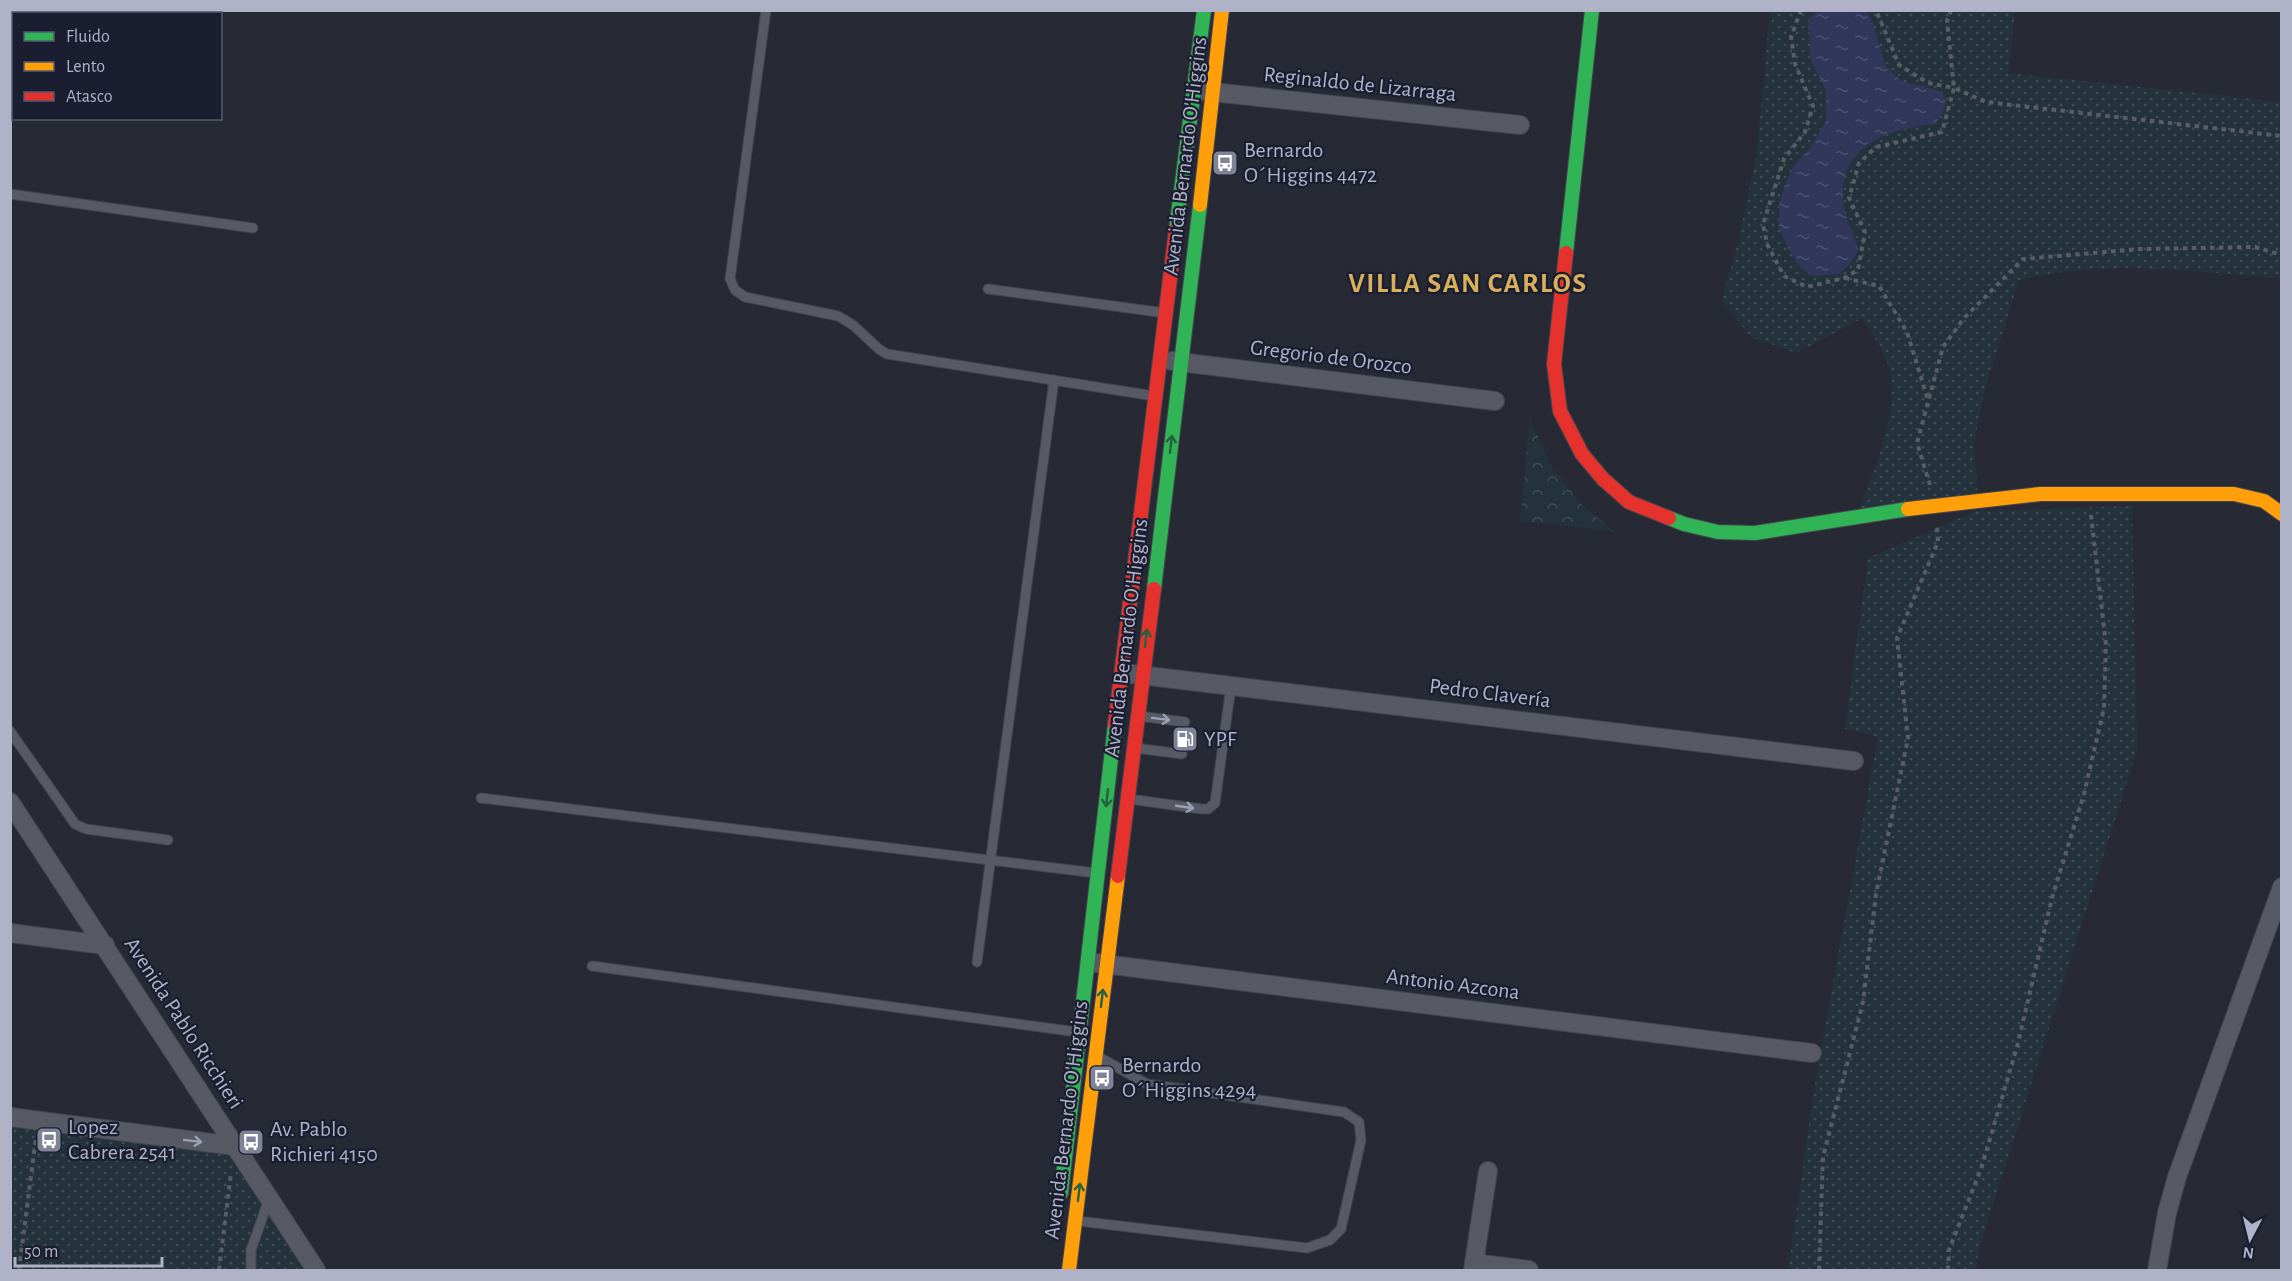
<svg xmlns="http://www.w3.org/2000/svg" width="2292" height="1281" font-family="'Alegreya Sans',sans-serif">
	<style>
		.grass { fill: url(#grass-dots) }
		.forest { fill: url(#forest-crowns) }
		.water { fill: url(#water-ripples) }
		.lines { fill: none; stroke-linecap: round; stroke-linejoin: round }
		.lane-casing { stroke: #43454e; stroke-width: 11 }
		.street-casing { stroke: #43454e; stroke-width: 20 }
		.fast-casing { stroke: #43454e; stroke-width: 16 }
		.slow-casing { stroke: #43454e; stroke-width: 16 }
		.jam-casing { stroke: #43454e; stroke-width: 16 }
		.path { stroke: #595d66; stroke-width: 4; stroke-dasharray: 4.5 4.5; stroke-linecap: butt }
		.lane { stroke: #575964; stroke-width: 9 }
		.street { stroke: #575964; stroke-width: 18 }
		.fast { stroke: #30b455; stroke-width: 14 }
		.slow { stroke: #ff9f0a; stroke-width: 14 }
		.jam { stroke: #e5322d; stroke-width: 14 }
		.oneway { stroke: #246241 }
		.oneway2 { stroke: #9ea1b4 }
		.labels { text-anchor: middle; dominant-baseline: central; stroke-width: 4.5; stroke-linejoin: round; paint-order: stroke }
		.street-label { font-size: 22px; fill: #b0b3c8; stroke: #1a1e30 }
		.poi-label { font-size: 22px; fill: #b0b3c8; stroke: #1a1e30; text-anchor: start }
		.district-label { font-size: 28px; font-weight: bold; letter-spacing: 1.5px; fill: #d8b05b; stroke: #1a1e30 }
	</style>
	<defs>
		<pattern id="grass-dots" width="8" height="8" patternUnits="userSpaceOnUse" patternTransform="scale(1.5)"><rect width="8" height="8" fill="#24323b"/><path d="M2 2h.1M6 6h.1" fill="none" stroke="#414d56" stroke-width="1.8" stroke-linecap="round"/></pattern>
		<pattern id="forest-crowns" width="20" height="18" patternUnits="userSpaceOnUse" patternTransform="scale(1.5)"><rect width="20" height="18" fill="#24323b"/><path d="M2 6a3 3 0 1 1 6 0M12 15a3 3 0 1 1 6 0" fill="none" stroke="#414d56"/></pattern>
		<pattern id="water-ripples" width="26" height="14" patternUnits="userSpaceOnUse" patternTransform="scale(1.5)"><rect width="26" height="14" fill="#30375b"/><path d="M2 4q2-2 4 0t4 0M15 11q2-2 4 0t4 0" fill="none" stroke="#4b5271"/></pattern>
	</defs>
	<rect width="100%" height="100%" fill="#272a35"/>
	<g class="grass">
		<path d="M1770 11H2015L2008 73 2281 102V278C2195 272 2105 259 2019 280L1983 396 1974 443 1978 500 1856 517C1872 475 1905 404 1886 359 1880 345 1870 332 1863 318L1796 353 1751 337 1721 300 1735 255 1757 153Z"/>
		<path d="M2132 506 2137 750 1979 1249 1976 1270H1788L1816 1077 1878 737 1845 729 1868 558 1976 511Z"/>
		<path d="M11 1117 235 1146 315 1270H11Z"/>
	</g>
	<path class="forest" d="M1530 419 1552 467 1582 505 1614 531 1520 521Z"/>
	<path class="water" d="M1815 11H1866L1872 20 1885 65 1901 81 1940 91C1951 102 1943 114 1935 124 1887 129 1835 147 1844 206 1846 221 1855 235 1858 251L1851 263 1839 274 1814 276 1801 268 1789 250 1779 227V205L1785 184 1794 165 1811 147 1826 121V91L1811 60 1808 22Z"/>
	<g class="lines">
		<g class="lane-casing">
			<g id="lane">
				<path d="M766 10 730 279 735 290 745 297 838 316 853 325 880 350 887 354 1154 396"/>
				<path d="M10 194 253 228"/>
				<path d="M988 289 1165 313"/>
				<path d="M1139 716 1185 722"/>
				<path d="M10 731 75 824 86 829 168 840"/>
				<path d="M1135 748 1182 754"/>
				<path d="M481 798 1096 873"/>
				<path d="M1129 799 1202 809H1208L1215 803 1231 686"/>
				<path d="M977 962 1054 380"/>
				<path d="M592 966 1077 1032"/>
				<path d="M1078 1221 1307 1248 1330 1240 1341 1229 1361 1140 1359 1122 1344 1112 1147 1084 1099 1057"/>
				<path d="M251 1270V1250L269 1199"/>
			</g>
		</g>
		<g class="street-casing">
			<g id="street">
				<path d="M1203 91 1520 125"/>
				<path d="M1172 361 1495 401"/>
				<path d="M1132 674 1854 761"/>
				<path d="M10 802 316 1270"/>
				<path d="M10 933 105 945"/>
				<path d="M1096 963 1812 1053"/>
				<path d="M10 1117 235 1146"/>
				<path d="M1474 1263 1488 1171"/>
				<path d="M1473 1270 1474 1263 1529 1270"/>
				<path d="M2157 1270 2167 1213 2177 1177 2282 887"/>
			</g>
		</g>
		<g class="fast-casing">
			<g id="fast">
				<path d="M1176 230 1204 10"/>
				<path d="M1566 253 1592 10"/>
				<path d="M1669 518 1684 524 1718 532 1755 533 1908 509"/>
				<path d="M1154 589 1200 205"/>
				<path d="M1061 1193 1115 724"/>
			</g>
		</g>
		<g class="slow-casing">
			<g id="slow">
				<path d="M1200 205 1222 10"/>
				<path d="M1908 509 2040 494H2234L2264 501 2282 514"/>
				<path d="M1069 1270 1118 876"/>
			</g>
		</g>
		<g class="jam-casing">
			<g id="jam">
				<path d="M1566 253 1554 364 1560 411 1582 454 1603 479 1629 502 1669 518"/>
				<path d="M1115 724 1176 230"/>
				<path d="M1118 876 1154 589"/>
			</g>
		</g>
		<g class="path">
			<path d="M1801 10 1791 37 1795 64 1813 106 1805 132 1784 159 1763 224 1767 244 1784 276 1807 287 1844 278 1858 270 1865 232 1849 198 1859 163 1876 147 1942 132 1954 88 1928 83 1899 65 1876 10"/>
			<path d="M1951 10 1947 21 1954 88 1986 102 2282 136"/>
			<path d="M1845 278 1879 286 1907 332 1928 400"/>
			<path d="M1930 485 1917 443 1943 347 1964 318 2023 259 2140 249 2255 247 2282 255"/>
			<path d="M19 1270 36 1137"/>
			<path d="M219 1270 231 1173"/>
			<path d="M1819 1270 1823 1157 1863 1002 1876 894 1908 738 1897 638 1938 542 1937 525"/>
			<path d="M1948 1270 1949 1250 1981 1169 2017 1047 2052 898 2084 794 2104 708 2106 645 2091 515"/>
		</g>
		<use href="#lane" class="lane"/>
		<use href="#street" class="street"/>
		<use href="#fast" class="fast"/>
		<use href="#slow" class="slow"/>
		<use href="#jam" class="jam"/>
	</g>
	<defs><path id="oneway-shaft" d="M-6 0H5M1.5-3L5.5 0L1.5 3" fill="none" stroke-width="1.6" stroke-linecap="round" stroke-linejoin="round" transform="scale(1.5)"/></defs>
	<g class="oneway">
		<use href="#oneway-shaft" transform="translate(1171 444) rotate(-83)"/>
		<use href="#oneway-shaft" transform="translate(1146 638) rotate(-83)"/>
		<use href="#oneway-shaft" transform="translate(1107 798) rotate(97)"/>
		<use href="#oneway-shaft" transform="translate(1102 998) rotate(-83)"/>
		<use href="#oneway-shaft" transform="translate(1079 1192) rotate(-83)"/>
	</g>
	<g class="oneway2">
		<use href="#oneway-shaft" transform="translate(1161 719) rotate(7)"/>
		<use href="#oneway-shaft" transform="translate(1185 807) rotate(8)"/>
		<use href="#oneway-shaft" transform="translate(193 1141) rotate(7)"/>
	</g>
	<defs>
		<g id="bus-square" transform="scale(1.35)"><rect x="-9" y="-9" width="18" height="18" rx="4" fill="#808395" stroke="#1a1e30"/><path d="M-5-6H5V4H4V6H2V4H-2V6H-4V4H-5ZM-3.5-4V0h7V-4ZM-3.5 1.2v1.5H-2V1.2ZM2 1.2v1.5H3.5V1.2Z" fill="#fff"/></g>
		<g id="fuel-square" transform="scale(1.35)"><rect x="-9" y="-9" width="18" height="18" rx="4" fill="#808395" stroke="#1a1e30"/><path d="M-5.5-6h7V0h2V4h1.3V-2.5L3-4.5l.8-.8L6-3V5H2.5V1h-1V6h-7ZM-4.2-4.7v3.2H.2V-4.7Z" fill="#fff"/></g>
	</defs>
	<g fill-rule="evenodd">
		<use href="#bus-square" x="1225" y="163"/>
		<use href="#fuel-square" x="1185" y="739"/>
		<use href="#bus-square" x="1102" y="1078"/>
		<use href="#bus-square" x="49" y="1140"/>
		<use href="#bus-square" x="251" y="1142"/>
	</g>
	<g class="labels">
		<g class="street-label">
			<text transform="translate(1360 84) rotate(6)">Reginaldo de Lizarraga</text>
			<text transform="translate(1185 156) rotate(-83)">Avenida Bernardo O'Higgins</text>
			<text transform="translate(1331 357) rotate(7)">Gregorio de Orozco</text>
			<text transform="translate(1126 638) rotate(-83)">Avenida Bernardo O'Higgins</text>
			<text transform="translate(1490 693) rotate(7)">Pedro Clavería</text>
			<text transform="translate(1453 984) rotate(7)">Antonio Azcona</text>
			<text transform="translate(184 1023) rotate(57)">Avenida Pablo Ricchieri</text>
			<text transform="translate(1066 1120) rotate(-83)">Avenida Bernardo O'Higgins</text>
		</g>
		<g class="poi-label">
			<text x="1244" y="150">Bernardo<tspan x="1244" dy="25">O´Higgins 4472</tspan></text>
			<text x="1204" y="739">YPF</text>
			<text x="1122" y="1065">Bernardo<tspan x="1122" dy="25">O´Higgins 4294</tspan></text>
			<text x="68" y="1127">Lopez<tspan x="68" dy="25">Cabrera 2541</tspan></text>
			<text x="270" y="1129">Av. Pablo<tspan x="270" dy="25">Richieri 4150</tspan></text>
		</g>
		<g class="district-label">
			<text x="1468" y="284">VILLA SAN CARLOS</text>
		</g>
	</g>
	<rect width="2292" height="1281" fill="none" stroke="#b0b3c8" stroke-width="24"/>
	<rect x="12" y="12" width="210" height="108" fill="#1a1e30" stroke="#565a6d" stroke-width="1.5"/>
	<rect x="24" y="32" width="30" height="9" fill="#30b455" stroke="#565a6d" stroke-width="1.5"/>
	<text x="66" y="42" font-size="18" fill="#b0b3c8">Fluido</text>
	<rect x="24" y="62" width="30" height="9" fill="#ff9f0a" stroke="#565a6d" stroke-width="1.5"/>
	<text x="66" y="72" font-size="18" fill="#b0b3c8">Lento</text>
	<rect x="24" y="92" width="30" height="9" fill="#e5322d" stroke="#565a6d" stroke-width="1.5"/>
	<text x="66" y="102" font-size="18" fill="#b0b3c8">Atasco</text>
	<g transform="translate(2250 1239) rotate(187)" stroke="#1a1e30" stroke-width="4.5" paint-order="stroke">
	<path d="M0-4.5L10 22L0 15L-10 22Z" fill="#b0b3c8"/>
	<text y="-9" font-size="16" font-weight="bold" text-anchor="middle" fill="#b0b3c8">N</text>
	</g>
	<path d="M15 1257v9h147v-9" fill="none" stroke="#b0b3c8" stroke-width="3"/>
	<text x="24" y="1257" font-size="18" fill="#b0b3c8" stroke="#1a1e30" stroke-width="4.5" paint-order="stroke">50 m</text>
</svg>
